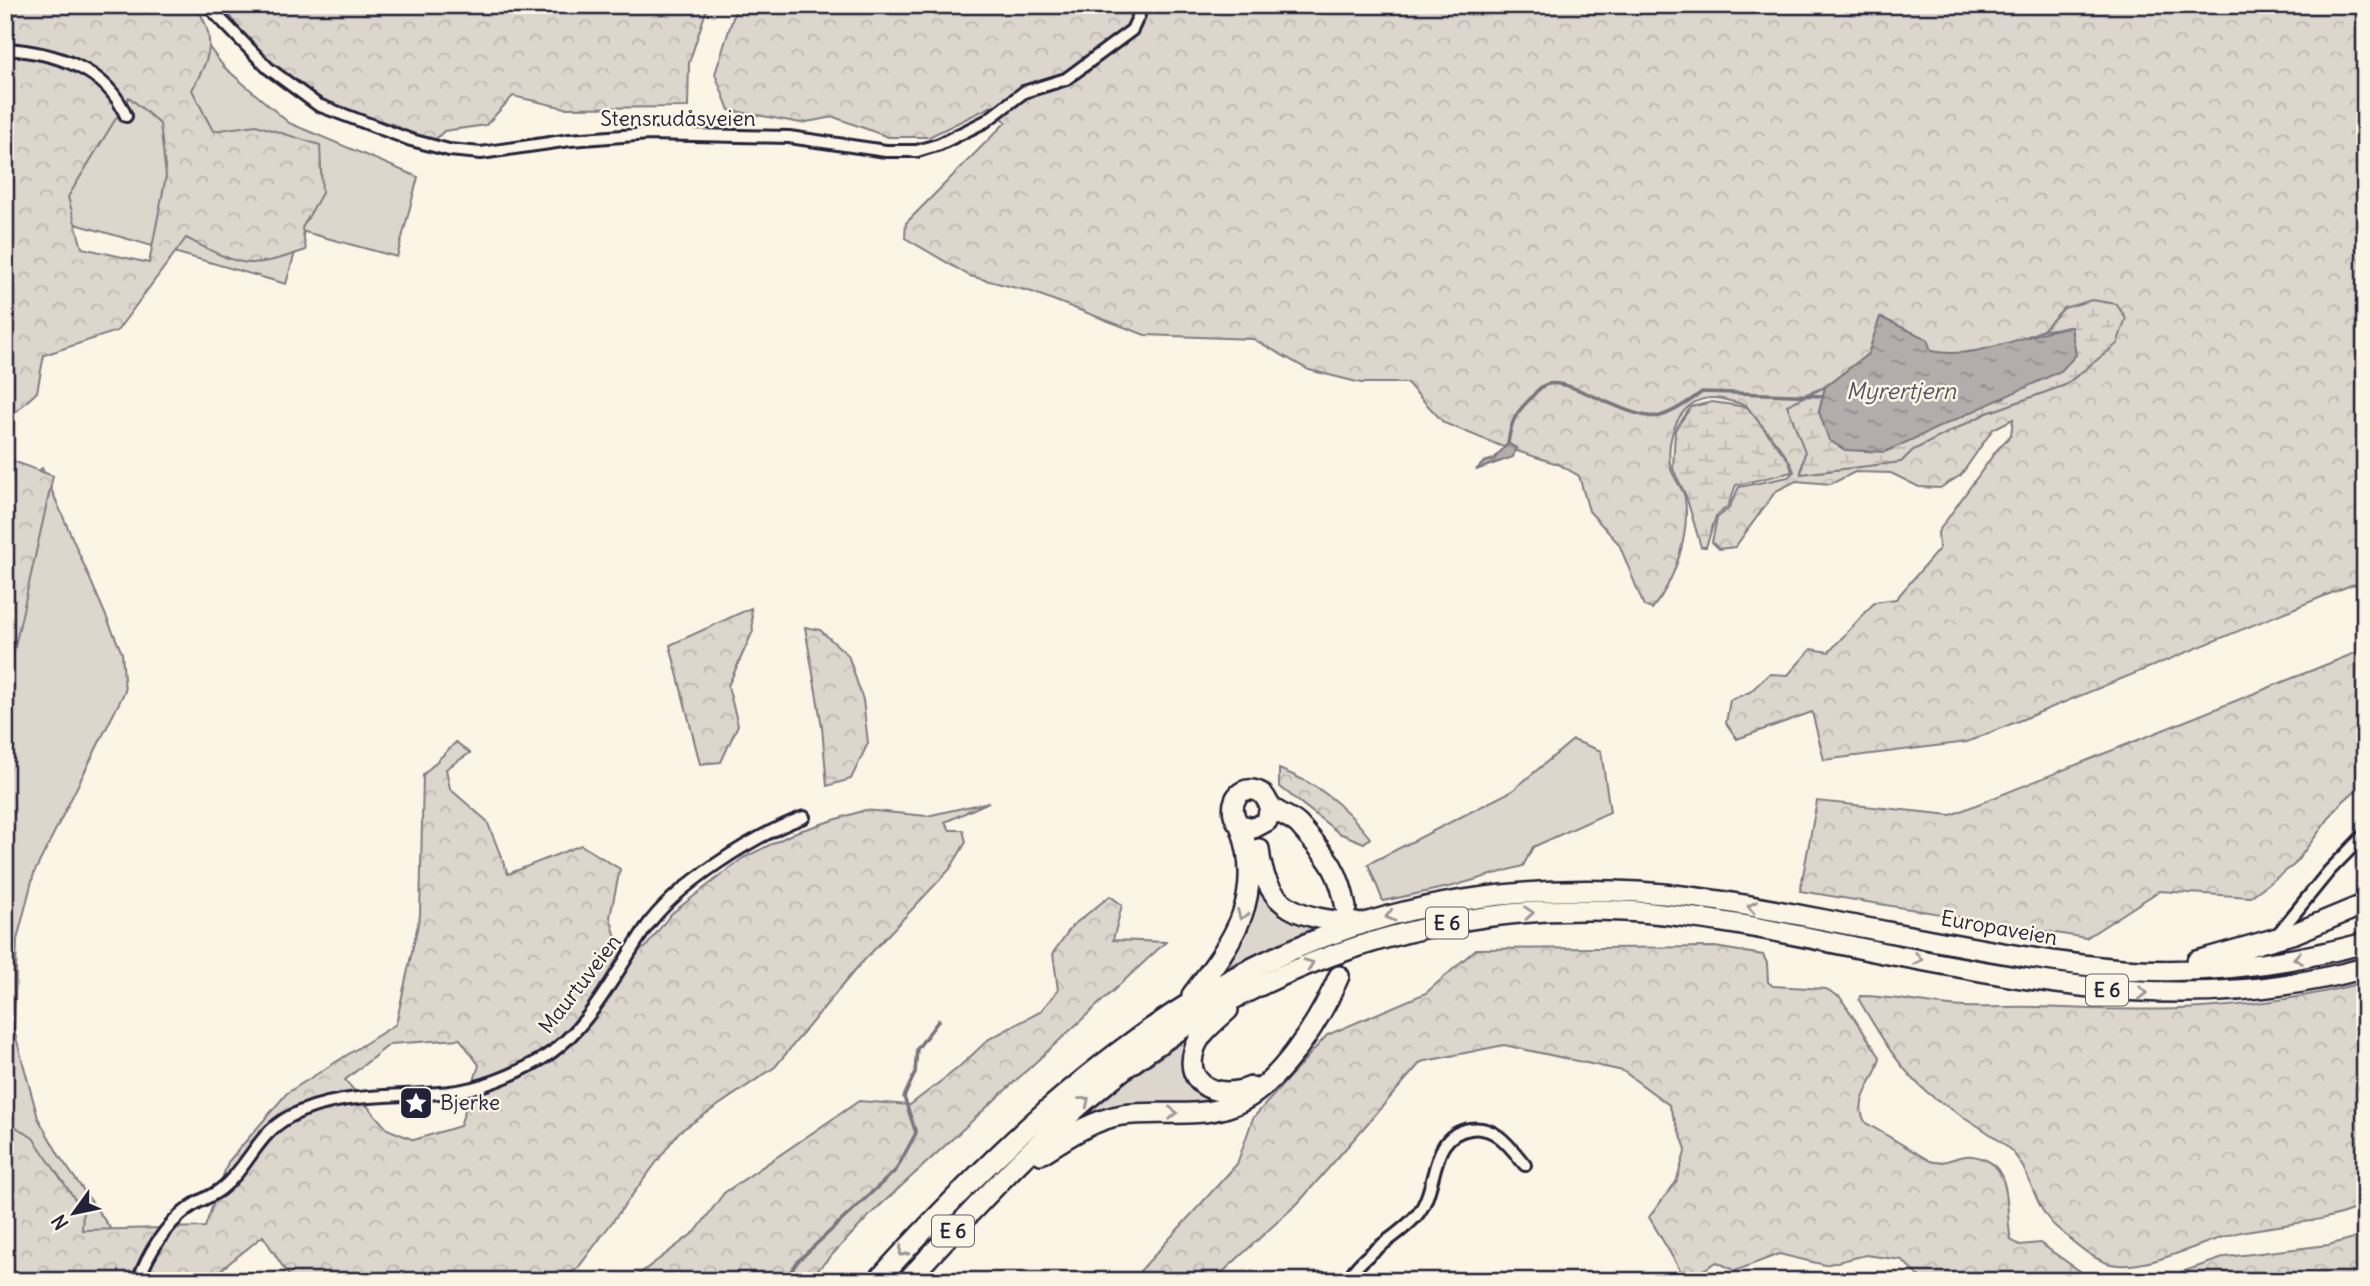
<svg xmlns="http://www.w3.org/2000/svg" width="2370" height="1286" viewBox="0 0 2370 1286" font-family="Delius,sans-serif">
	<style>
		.green { fill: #dcd6cc; stroke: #7f7c84; stroke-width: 2 }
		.forest { fill: url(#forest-crowns); stroke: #7f7c84; stroke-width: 2; fill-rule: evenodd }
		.wetland { fill: url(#wetland-marsh); stroke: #7f7c84; stroke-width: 2 }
		.water { fill: url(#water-ripples); stroke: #78757e; stroke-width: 2 }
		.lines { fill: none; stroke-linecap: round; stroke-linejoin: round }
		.stream { stroke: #78757e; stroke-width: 3.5 }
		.street-casing { stroke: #22223b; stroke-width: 16 }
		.highway-casing { stroke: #22223b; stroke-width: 24 }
		.street { stroke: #fcf5e5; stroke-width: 10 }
		.highway { stroke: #fcf5e5; stroke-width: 19 }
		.oneway { stroke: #9a9698 }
		.labels { text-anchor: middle; stroke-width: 5; stroke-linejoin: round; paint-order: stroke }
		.shield { fill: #fcf5e5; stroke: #63616e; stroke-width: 2 }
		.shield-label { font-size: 19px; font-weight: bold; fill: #22223b }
		.street-label { font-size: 21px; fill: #22223b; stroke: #fcf5e5 }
		.poi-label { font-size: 21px; fill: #22223b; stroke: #fcf5e5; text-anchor: start }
		.water-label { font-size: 23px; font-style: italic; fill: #545362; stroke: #fcf5e5 }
	</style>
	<defs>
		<pattern id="forest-crowns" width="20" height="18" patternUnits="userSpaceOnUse" patternTransform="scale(1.75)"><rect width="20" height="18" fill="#dcd6cc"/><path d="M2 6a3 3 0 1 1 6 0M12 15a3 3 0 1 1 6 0" fill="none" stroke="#bcb7b0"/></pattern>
		<pattern id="wetland-marsh" width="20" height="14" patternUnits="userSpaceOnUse" patternTransform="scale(1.75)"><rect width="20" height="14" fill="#dcd6cc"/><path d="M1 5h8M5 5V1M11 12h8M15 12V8" fill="none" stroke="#bcb7b0"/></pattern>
		<pattern id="water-ripples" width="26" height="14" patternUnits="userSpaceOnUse" patternTransform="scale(1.75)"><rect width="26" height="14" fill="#b2adab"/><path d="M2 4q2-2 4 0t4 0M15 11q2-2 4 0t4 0" fill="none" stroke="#908c8c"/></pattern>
	</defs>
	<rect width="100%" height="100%" fill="#fcf5e5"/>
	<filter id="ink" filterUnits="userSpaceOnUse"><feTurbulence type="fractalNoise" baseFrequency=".0143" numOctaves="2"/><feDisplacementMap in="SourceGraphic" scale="14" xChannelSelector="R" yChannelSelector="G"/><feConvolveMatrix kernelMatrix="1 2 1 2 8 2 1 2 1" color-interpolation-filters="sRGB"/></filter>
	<g filter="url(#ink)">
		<!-- green -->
		<path class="green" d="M 5,5 L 177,5 L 224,67 L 289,123 L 418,177 L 397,257 L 301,231 L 286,284 L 5,204 Z
			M 42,468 L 122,653 L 125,691 L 34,873 L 17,940 L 14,1030 L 38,1118 L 60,1157 L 110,1228 L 116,1272 L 5,1281 L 5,498 Z
			M 1573,740 L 1601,751 L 1610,812 L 1533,847 L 1523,866 L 1453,886 L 1383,901 L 1368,864 L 1512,791 Z
			M 1260,889 L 1324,923 L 1221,970 L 1259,890 Z
			M 1200,1030 L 1188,1062 L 1226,1099 L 1068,1130 L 1129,1079 Z"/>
		<!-- forest -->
		<path class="forest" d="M 5,5 L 195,5 C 219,39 209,58 192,90 L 213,131 L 256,125 L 320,145 L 322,193 L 302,228 L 306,250 C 245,271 242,266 186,238 L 117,331 L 44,355 L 37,392 L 5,422 L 5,62 L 14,58 ZM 129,97 L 160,124 L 166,176 L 149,263 L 82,248 L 68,197 Z
			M 223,5 L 708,5 L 689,63 L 688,107 L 565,108 L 513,96 L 486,125 L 444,131 L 430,145 L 395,125 L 324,104 L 283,80 L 239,30 Z
			M 737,5 L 2365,5 L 2365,583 L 2351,585 L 1967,742 L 1824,760 L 1812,712 L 1737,739 L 1726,723 L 1730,700 L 1750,692 L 1769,674 L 1788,675 L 1811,649 L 1829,652 L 1875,602 L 1896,599 L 1939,549 L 1938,532 L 1996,451 L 2011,435 L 2013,419 L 1993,429 L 1961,475 L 1940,488 L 1919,487 L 1891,473 L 1855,472 L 1831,484 L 1796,481 L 1776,491 L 1735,547 L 1719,549 L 1712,542 L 1717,518 L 1729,508 L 1739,487 L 1788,477 L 1794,472 C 1790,455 1758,423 1746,405 C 1736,403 1725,399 1715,398 C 1679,396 1664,440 1671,469 C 1674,479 1683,488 1685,498 C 1690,535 1675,581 1652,609 L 1644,606 L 1619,544 L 1589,511 L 1579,476 L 1558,464 L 1501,446 L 1444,423 L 1407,383 L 1361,383 L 1309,370 L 1253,339 L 1145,335 L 1032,292 L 970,276 L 905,238 L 906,223 L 1006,122 L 992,106 L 929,137 L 888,137 L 834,117 L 801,123 L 729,110 L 715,74 ZM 2064,308 L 2090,365 L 2065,385 L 1987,413 L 1913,450 L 1901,462 C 1867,464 1835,472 1801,473 L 1805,452 L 1801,396 L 1825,387 L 1868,354 L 1931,351 L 1954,356 L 2008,344 L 2043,330 Z
			M 5,458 L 53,476 L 5,691 Z
			M 751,608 L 753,631 L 728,686 L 738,725 L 721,762 L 700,764 L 670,645 Z
			M 805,627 L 820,630 L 848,655 L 863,700 L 868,743 L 851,779 L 827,786 L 822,727 Z
			M 2365,649 L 2365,782 L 2339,805 L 2294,865 L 2250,897 L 2159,891 L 2086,938 L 1800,891 L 1817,801 L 1951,815 Z
			M 456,742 L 470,753 L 446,769 L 450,789 L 487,821 L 508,874 L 581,845 L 620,869 L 610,917 L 620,951 L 645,948 L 671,914 L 743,858 L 796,832 L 865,810 L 927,816 L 989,802 L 945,822 L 950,830 L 963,830 L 966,842 L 950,869 L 855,970 L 775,1067 L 679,1132 L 578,1268 L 558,1281 L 292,1281 L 263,1236 L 207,1281 L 144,1281 L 137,1273 L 130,1281 L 5,1281 L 5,1120 L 33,1138 L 83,1211 L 82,1230 L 205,1227 L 228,1162 L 287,1093 L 396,1024 L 420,915 L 423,775 ZM 460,1039 L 479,1065 L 460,1126 L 414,1140 L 387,1129 L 345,1080 L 390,1044 Z
			M 1279,769 C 1320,785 1343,804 1370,838 L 1364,843 L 1339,833 L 1279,786 Z
			M 1110,896 L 1122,905 L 1113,940 L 1166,942 L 872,1213 L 807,1281 L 630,1281 L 696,1231 L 724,1193 L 859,1101 L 910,1105 L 958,1068 L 989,1039 L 1040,1012 L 1058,990 L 1053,953 L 1072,926 Z
			M 1715,947 L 1763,955 L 1767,963 L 1768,982 L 1773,986 L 1826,989 L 1840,997 L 1880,1057 C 1877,1080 1851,1101 1866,1123 L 1930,1161 C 1946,1166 1957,1154 1972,1156 C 2016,1161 2004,1210 2011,1240 L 2020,1245 L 2040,1243 L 2094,1281 L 1924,1281 L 1902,1260 L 1866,1255 L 1825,1265 L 1779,1254 L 1735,1271 L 1717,1262 L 1686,1280 L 1649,1217 L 1676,1182 L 1686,1149 L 1669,1105 L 1623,1071 L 1504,1045 L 1421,1062 L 1299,1202 L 1213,1281 L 1131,1281 L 1237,1164 L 1253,1118 L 1327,1035 L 1426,993 L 1476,949 Z
			M 2365,982 L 2365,1205 C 2322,1224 2285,1223 2241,1232 C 2204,1240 2155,1268 2118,1265 C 2096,1264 2072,1241 2056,1227 C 2031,1205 2033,1169 2007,1147 C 1983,1126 1953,1113 1928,1093 C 1898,1068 1879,1033 1859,1000 L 1860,996 C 1891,996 1919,1003 1950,1006 C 1978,1009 2007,1006 2036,1007 C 2153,1012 2250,1013 2365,982 Z
			M 2365,1235 L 2365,1281 L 2155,1281 L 2226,1257 L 2328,1245 Z"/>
		<!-- wetland -->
		<path class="wetland" d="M 2092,300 L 2116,304 L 2126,318 L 2117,344 L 2065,385 L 1987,413 L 1913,450 L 1901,462 L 1801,474 L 1805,452 L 1787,405 L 1825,387 L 1819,412 L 2071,327 L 2043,330 L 2064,308 Z
			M 1712,402 L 1747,407 L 1789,461 L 1792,472 L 1736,485 L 1728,506 L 1716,516 L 1706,547 L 1701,547 L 1686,496 L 1673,469 L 1675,430 L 1691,407 Z"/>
		<!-- water -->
		<path class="water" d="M 1880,317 L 1927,339 L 1931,351 C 1980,361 2023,332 2071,327 L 2076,355 L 2061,371 L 1885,452 L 1845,450 L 1829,440 L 1819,412 L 1825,387 L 1868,354 Z
			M 1508,443 L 1516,448 L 1513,457 L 1476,470 L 1484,462 L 1494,459 Z"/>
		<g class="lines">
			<!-- stream -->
			<path class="stream" d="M 1508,443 C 1511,423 1514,415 1528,401 C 1534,395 1539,386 1548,384 C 1573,378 1631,422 1660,416 C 1675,412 1690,401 1702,392 L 1823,396
				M 784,1281 L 798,1261 L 896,1170 L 916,1133 L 904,1097 L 915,1073 L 917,1049 L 939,1020"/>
			<!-- street casing -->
			<g class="street-casing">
				<path id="street" d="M 207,5 L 268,68 L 318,105 L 411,140 L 449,150 L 481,153 L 570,140 L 649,134 L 789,137 L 886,151 L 917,151 L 940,144 L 986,121 L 1024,92 L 1066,79 L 1132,30 L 1139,15 L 1135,5
					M 5,49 C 53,52 107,68 126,116
					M 2277,935 L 2329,871 L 2365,834
					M 138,1281 C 148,1254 165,1225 189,1208 C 199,1200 211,1197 221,1189 C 248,1168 257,1134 289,1117 C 338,1091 397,1098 450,1092 C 480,1089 514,1075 540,1060 C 588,1032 615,973 645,929 C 675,885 755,835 804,817
					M 1347,1281 C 1363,1251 1396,1240 1417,1215 C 1440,1188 1427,1136 1470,1129 C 1496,1125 1510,1147 1525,1165"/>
			</g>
			<!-- highway casing -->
			<g class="highway-casing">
				<path id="highway" d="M 1270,806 L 1267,821 L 1254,828 L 1240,825 C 1226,811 1235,784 1257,791 C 1266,794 1266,801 1271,807 C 1279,814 1291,817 1299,825 C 1325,855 1339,867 1346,908
					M 1259,849 C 1265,912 1303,918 1356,923
					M 2197,961 L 2295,933 L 2365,904
					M 1192,995 C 1234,940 1266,897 1240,825
					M 1228,1010 C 1216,1021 1200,1033 1195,1048 C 1181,1087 1222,1100 1251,1087
					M 1041,1154 C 1066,1138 1092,1120 1122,1115 C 1157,1110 1194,1118 1228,1107 C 1276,1093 1320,1020 1339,976
					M 877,1281 C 1084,1052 1288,881 1614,891 C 1706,893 1798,916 1888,932 C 1966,946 2044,963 2122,969 C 2204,975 2286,964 2365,943
					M 907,1281 C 976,1206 1044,1131 1124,1069 C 1265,961 1446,901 1624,911 C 1716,916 1808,938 1899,956 C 2062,987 2201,1013 2365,968"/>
			</g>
			<!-- street -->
			<use href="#street" class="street"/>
			<!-- highway -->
			<use href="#highway" class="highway"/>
		</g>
		<!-- one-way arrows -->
		<defs><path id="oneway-chevron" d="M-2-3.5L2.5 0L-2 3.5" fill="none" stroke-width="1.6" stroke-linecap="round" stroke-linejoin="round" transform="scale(1.75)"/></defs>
		<g class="oneway">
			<use href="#oneway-chevron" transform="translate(1752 907) rotate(-169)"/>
			<use href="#oneway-chevron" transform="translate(1529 913) rotate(-4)"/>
			<use href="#oneway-chevron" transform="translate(1242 915) rotate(112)"/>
			<use href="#oneway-chevron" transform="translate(1390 916) rotate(165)"/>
			<use href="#oneway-chevron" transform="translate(2298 958) rotate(170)"/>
			<use href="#oneway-chevron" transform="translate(1918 959) rotate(11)"/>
			<use href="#oneway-chevron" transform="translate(1309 964) rotate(-21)"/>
			<use href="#oneway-chevron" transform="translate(2143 993) rotate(2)"/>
			<use href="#oneway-chevron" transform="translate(1085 1101) rotate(-40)"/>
			<use href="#oneway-chevron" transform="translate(1173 1113) rotate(-1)"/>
			<use href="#oneway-chevron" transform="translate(903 1252) rotate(132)"/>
		</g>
	</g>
	<!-- icons -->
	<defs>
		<g id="sight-square" transform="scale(1.75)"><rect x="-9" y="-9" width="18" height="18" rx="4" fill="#22223b" stroke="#fcf5e5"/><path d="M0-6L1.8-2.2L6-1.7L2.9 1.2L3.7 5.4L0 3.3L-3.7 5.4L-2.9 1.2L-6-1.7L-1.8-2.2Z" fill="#fff"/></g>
	</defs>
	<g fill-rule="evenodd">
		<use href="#sight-square" x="416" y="1103"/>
	</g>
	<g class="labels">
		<!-- shield labels -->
		<g class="shield">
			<rect x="1426" y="907.5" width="42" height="31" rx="5"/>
			<rect x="2086" y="974.5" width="42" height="31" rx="5"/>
			<rect x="932" y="1215.5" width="42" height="31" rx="5"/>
		</g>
		<g class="shield-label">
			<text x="1447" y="930">E 6</text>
			<text x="2107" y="997">E 6</text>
			<text x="953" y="1238">E 6</text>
		</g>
		<!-- street labels -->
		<g class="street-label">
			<text x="678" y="126">Stensrudåsveien</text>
			<text transform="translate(1999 928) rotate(10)" y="7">Europaveien</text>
			<text transform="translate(580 984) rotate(-52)" y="7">Maurtuveien</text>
		</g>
		<!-- poi labels -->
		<g class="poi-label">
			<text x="440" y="1110">Bjerke</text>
		</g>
		<!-- water labels -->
		<g class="water-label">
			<text x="1901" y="399">Myrertjern</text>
		</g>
	</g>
	<!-- margin -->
	<rect width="2370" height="1286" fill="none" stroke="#fcf5e5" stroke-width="28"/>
	<rect x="14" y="14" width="2342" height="1258" fill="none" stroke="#22223b" stroke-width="2.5" filter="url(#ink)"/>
	<!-- north arrow -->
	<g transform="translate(74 1213) rotate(237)" stroke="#fcf5e5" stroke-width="5" paint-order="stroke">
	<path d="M0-5L12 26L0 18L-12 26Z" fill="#22223b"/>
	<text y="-10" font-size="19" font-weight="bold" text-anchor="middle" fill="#22223b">N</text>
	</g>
</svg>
